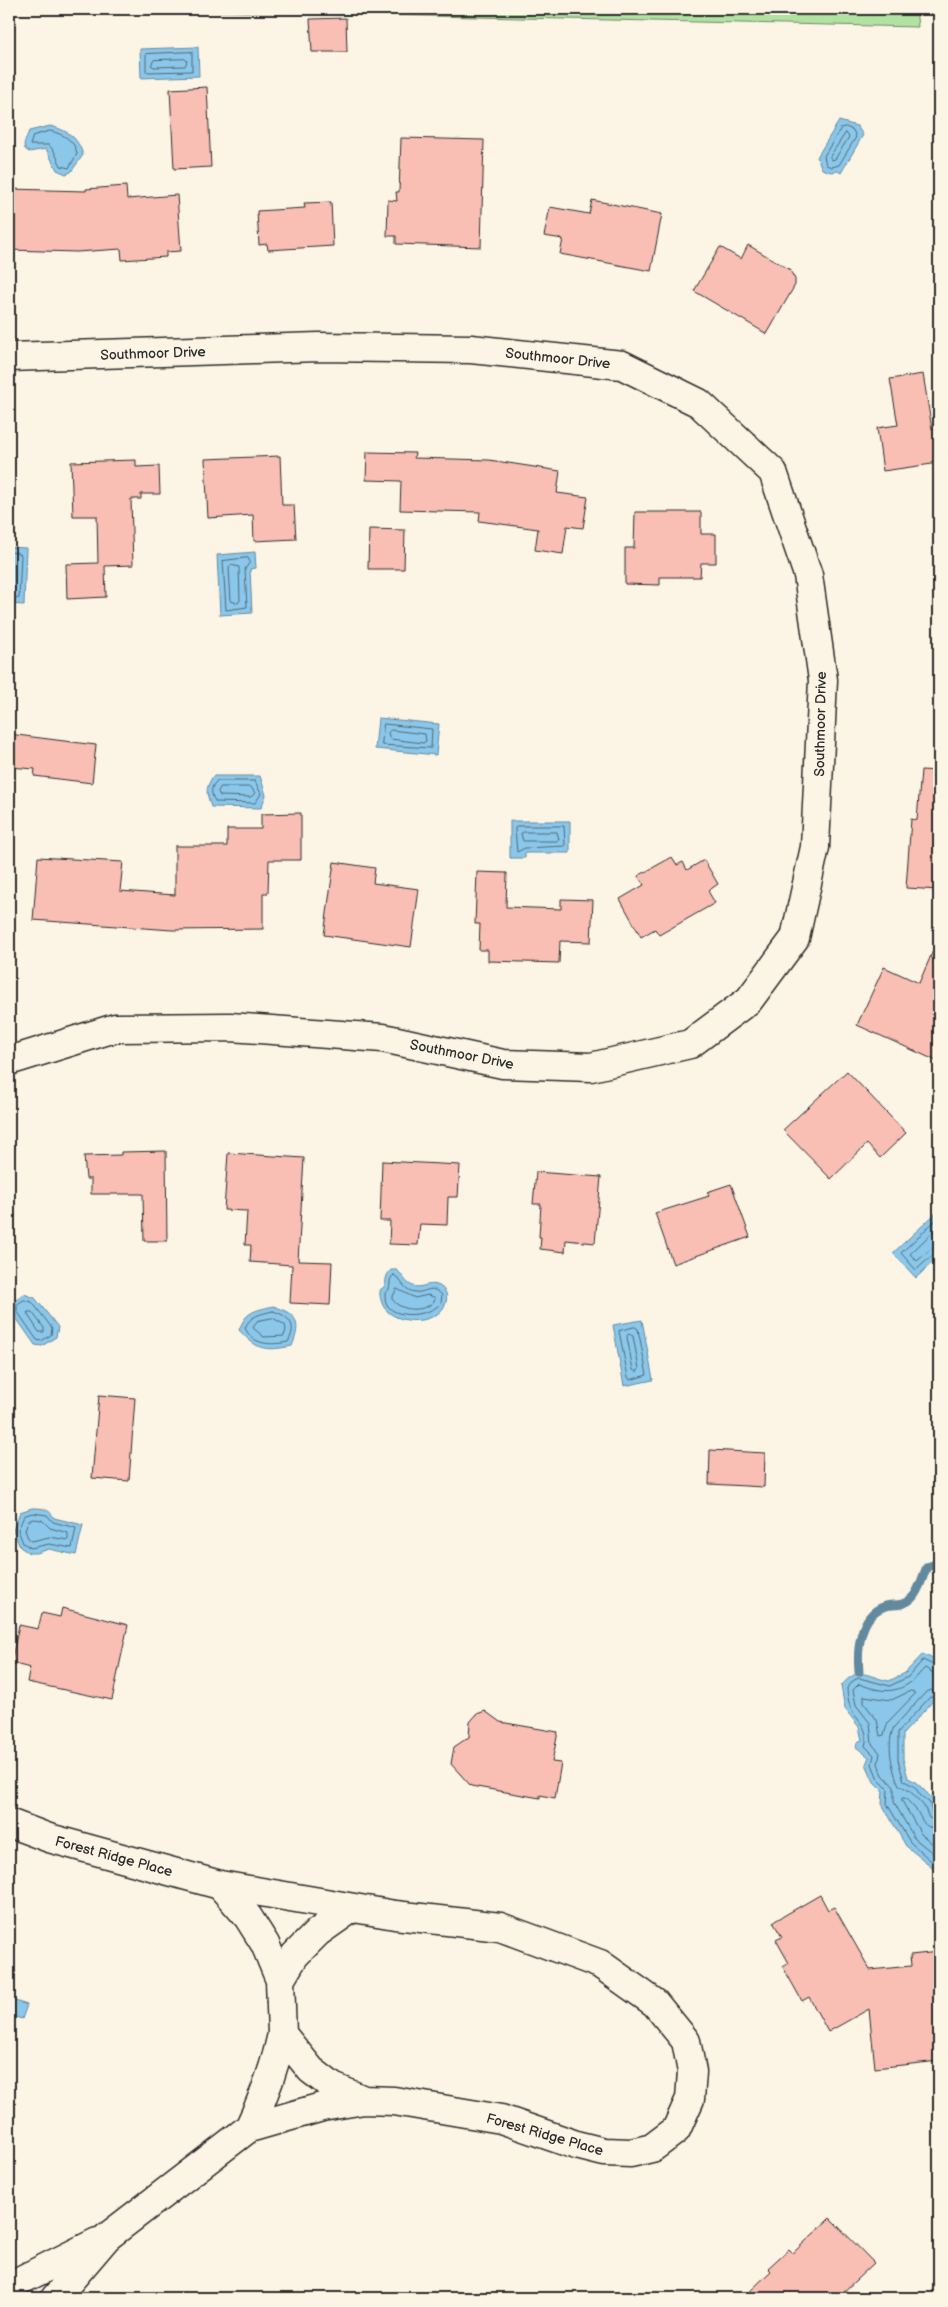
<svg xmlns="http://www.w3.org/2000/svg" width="948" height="2307" viewBox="0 0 948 2307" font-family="'Balsamiq Sans',sans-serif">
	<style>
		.green { fill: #b2e2a1; stroke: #6e8666 }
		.water { fill: #8ac7ea; stroke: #64899e }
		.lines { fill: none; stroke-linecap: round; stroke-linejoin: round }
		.shore { stroke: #516977; stroke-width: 1 }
		.stream { stroke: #64899e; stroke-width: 9 }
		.building { fill: #f9beb4; stroke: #2b2b2b }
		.street-casing { stroke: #2b2b2b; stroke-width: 31 }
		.street { stroke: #fcf5e5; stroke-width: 28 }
		.labels { text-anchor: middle; stroke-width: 5; stroke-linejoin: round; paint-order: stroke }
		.street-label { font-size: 14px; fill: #2b2b2b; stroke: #fcf5e5 }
	</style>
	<rect width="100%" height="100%" fill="#fcf5e5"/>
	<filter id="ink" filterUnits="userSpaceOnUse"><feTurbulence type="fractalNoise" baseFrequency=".02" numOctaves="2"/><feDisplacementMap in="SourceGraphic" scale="10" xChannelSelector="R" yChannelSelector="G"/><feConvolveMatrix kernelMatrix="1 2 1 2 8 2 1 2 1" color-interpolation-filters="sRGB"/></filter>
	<g filter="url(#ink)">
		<!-- green -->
		<path class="green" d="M 121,9 L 916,9 L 918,27 Z"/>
		<!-- water -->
		<path class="water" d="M 198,47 L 199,76 L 141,78 L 140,49 Z
			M 839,121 L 857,126 L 863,135 L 841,173 L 838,171 L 831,172 L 822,169 L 817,157 Z
			M 50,126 C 67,130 78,137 83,155 L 71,172 L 66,174 L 57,170 L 46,149 L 29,152 L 25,149 L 24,144 L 29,131 Z
			M 9,547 L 26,548 L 24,605 L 9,604 Z
			M 255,552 L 256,568 L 250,569 L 252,613 L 220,615 L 217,555 Z
			M 378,718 L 439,724 L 436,755 L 375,749 Z
			M 213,776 L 260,776 L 266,795 L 261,808 L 211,807 C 207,793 204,791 213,776 Z
			M 510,821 L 570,821 L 570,853 L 525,853 L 525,858 L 510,858 Z
			M 938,1211 L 939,1256 L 916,1278 L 893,1253 Z
			M 391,1270 L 397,1270 C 403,1275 405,1283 413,1286 C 422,1290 434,1277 445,1291 C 447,1294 447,1298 446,1302 C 439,1328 386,1326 381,1300 C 380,1297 379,1291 381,1289 C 382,1288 383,1288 384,1287 C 387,1281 384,1277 391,1270 Z
			M 24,1294 L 35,1298 L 58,1327 L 56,1337 L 42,1346 L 35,1345 L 12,1312 L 12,1303 Z
			M 273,1306 C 297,1314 302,1322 292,1346 C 266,1351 258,1351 239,1330 C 246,1311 254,1311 273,1306 Z
			M 642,1320 L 653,1380 L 624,1386 L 613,1325 Z
			M 32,1508 C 42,1508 49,1508 54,1518 L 83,1525 L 76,1555 L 49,1549 L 37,1553 L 29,1553 L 20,1547 L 13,1530 L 20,1512 Z
			M 923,1654 L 933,1659 L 939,1665 L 939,1699 L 937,1702 L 933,1701 L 903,1734 L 903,1759 L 908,1778 C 920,1783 925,1793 936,1801 L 936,1809 L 939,1811 L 939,1876 L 931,1866 L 906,1846 L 882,1804 L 883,1791 L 874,1782 L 866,1764 L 869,1757 L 856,1747 L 857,1742 L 862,1740 L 859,1727 L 845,1709 L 841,1686 C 859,1665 865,1676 889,1681 L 905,1673 Z
			M 9,1999 L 27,2005 L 22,2019 L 9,2015 Z"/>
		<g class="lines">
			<!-- shore -->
			<path class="shore" d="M 192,52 L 192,71 L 146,72 L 146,54 Z
				M 185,59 L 187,61 L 185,66 L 154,67 L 151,65 L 154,60 Z
				M 846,127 L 853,130 L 856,137 L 839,165 L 832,167 L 826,165 L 824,156 L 841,128 Z
				M 50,131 C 63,134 75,140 77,154 L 69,168 L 61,166 L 54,151 L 49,145 L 30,145 L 33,136 Z
				M 846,133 L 849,137 L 835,159 L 832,160 L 830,157 Z
				M 9,552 L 19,553 L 21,555 L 19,598 L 9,600
				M 248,558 L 250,562 L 245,569 L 247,607 L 226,610 L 223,561 Z
				M 231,565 L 239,567 L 240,600 L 238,603 L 231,601 L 229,568 Z
				M 384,724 L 432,729 L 431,748 L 382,745 Z
				M 391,730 L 425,734 L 426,741 L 423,743 L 390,739 L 388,733 Z
				M 217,781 L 255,781 L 261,794 L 255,803 L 216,802 C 211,796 209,787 217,781 Z
				M 221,787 L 251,787 L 255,793 L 251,797 L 220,796 L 218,792 Z
				M 517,826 L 564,826 L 565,846 L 525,848 L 517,852 L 515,828 Z
				M 524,832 L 557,832 L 559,840 L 557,841 L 523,841 L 521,834 Z
				M 939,1217 L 901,1253 L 916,1270 L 934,1254 L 939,1253
				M 939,1226 L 910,1254 L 917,1261 L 931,1249 L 939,1247
				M 394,1275 C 402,1280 404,1291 415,1292 C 426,1294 430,1283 442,1295 L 441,1303 C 429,1318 384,1321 385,1296 C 385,1289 386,1295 389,1289 C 391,1283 388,1279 394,1275 Z
				M 397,1289 L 415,1298 L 428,1295 L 434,1297 L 435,1300 C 426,1313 400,1312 392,1299 Z
				M 24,1300 L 32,1302 L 52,1328 L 51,1335 L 41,1341 L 37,1340 L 17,1311 L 17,1305 Z
				M 273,1311 C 289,1316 298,1325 288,1342 C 272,1345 253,1346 245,1328 C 250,1315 261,1314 273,1311 Z
				M 28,1312 L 32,1312 L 44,1328 L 44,1332 L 39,1332 L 28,1315 Z
				M 273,1318 L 285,1325 L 286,1330 L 284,1336 L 264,1337 L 253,1328 L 257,1321 Z
				M 635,1327 L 638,1329 L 647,1375 L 630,1380 L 628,1377 L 619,1331 Z
				M 629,1334 L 633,1336 L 639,1369 L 637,1372 L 633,1370 L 627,1337 Z
				M 33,1513 L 47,1515 L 53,1522 L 76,1528 L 72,1548 L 49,1544 L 31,1548 L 23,1543 L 18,1530 L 24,1516 Z
				M 34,1519 L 42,1520 L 50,1528 L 68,1533 L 68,1540 L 49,1537 L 32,1541 L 28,1538 L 25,1530 L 28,1521 Z
				M 939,1668 L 923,1660 L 908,1677 L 890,1686 L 859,1678 L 854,1680 L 847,1688 C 847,1694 849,1704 851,1709 C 858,1722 870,1728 865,1746 L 874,1755 L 872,1764 L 878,1779 L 888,1789 L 887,1804 L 910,1842 L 939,1868
				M 939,1674 L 933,1673 L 925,1668 C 920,1672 917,1678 911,1682 C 894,1695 878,1691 859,1684 L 853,1690 L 856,1705 L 870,1723 L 872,1744 L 880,1753 L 878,1764 L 883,1775 L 894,1787 L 894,1802 L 914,1838 L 939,1858
				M 911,1691 L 914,1692 L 914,1695 L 888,1722 L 884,1735 L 880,1736 L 877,1720 L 864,1703 L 864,1696 L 891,1700 Z
				M 939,1691 L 932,1690 L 926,1692 L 894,1727 C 886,1743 892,1770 899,1785 L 910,1791 L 924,1806 L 929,1818 L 939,1821
				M 939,1697 L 930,1697 L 898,1732 L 898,1760 L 904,1781 L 914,1786 L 921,1796 L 930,1803 L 932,1813 L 939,1815
				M 939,1829 C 922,1828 924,1821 916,1810 C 913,1806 909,1802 905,1798 L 902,1798 L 902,1801 L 921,1834 L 939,1849"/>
			<!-- stream -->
			<path class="stream" d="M 859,1672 C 857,1651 859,1616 883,1607 C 892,1603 902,1608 912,1598 C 920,1590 922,1577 927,1567 L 939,1563"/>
		</g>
		<!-- building -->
		<path class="building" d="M 346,18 L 347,52 L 312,52 L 310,19 Z
			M 207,87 L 211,167 L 174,169 L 170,89 Z
			M 401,138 L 484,140 L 481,247 L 396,244 L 396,236 L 387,236 L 388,200 L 397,201 L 396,192 L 399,192 Z
			M 126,186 L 127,199 L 177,195 L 181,251 L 166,252 L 166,257 L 122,260 L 121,249 L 77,252 L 9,250 L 9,189 L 86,191 L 86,189 Z
			M 592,200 L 662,214 L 651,271 L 560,254 L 563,239 L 544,236 L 550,207 L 589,214 Z
			M 331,202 L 333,246 L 268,250 L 267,244 L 259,245 L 257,211 L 305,208 L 304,203 Z
			M 748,245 L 789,269 L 795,279 L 795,285 L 767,334 L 694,291 L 720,247 L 741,259 Z
			M 923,374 L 932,429 L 939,428 L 939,463 L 883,471 L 877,428 L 898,425 L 890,379 Z
			M 367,452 L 415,453 L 414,458 L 489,460 L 560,471 L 557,493 L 588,497 L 583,528 L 567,526 L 563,554 L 535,550 L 538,529 L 479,521 L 480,512 L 400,510 L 401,481 L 366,480 Z
			M 280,456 L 282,505 L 294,505 L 296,539 L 254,541 L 253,515 L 208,518 L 205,459 Z
			M 136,460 L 136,467 L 159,466 L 160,494 L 141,494 L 141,499 L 131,499 L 133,565 L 105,566 L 106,597 L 67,599 L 66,564 L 98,563 L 97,516 L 73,516 L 71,462 Z
			M 635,512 L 701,512 L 701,534 L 716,534 L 716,563 L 701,563 L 700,577 L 660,577 L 660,585 L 625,584 L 625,548 L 634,548 Z
			M 369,529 L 405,530 L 404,569 L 368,569 Z
			M 9,734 L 96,745 L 92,783 L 34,776 L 35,769 L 9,767 Z
			M 921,770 L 939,771 L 939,890 L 906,888 L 911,819 L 917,820 Z
			M 301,813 L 301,860 L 269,860 L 268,893 L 263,893 L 263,929 L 172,930 L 33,920 L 38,857 L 123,862 L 120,891 L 175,895 L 175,846 L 227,846 L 227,829 L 261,829 L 261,814 Z
			M 672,857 L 677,865 L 683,862 L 687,870 L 704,860 L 718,884 L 708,891 L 715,903 L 659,935 L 655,929 L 641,937 L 620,899 L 644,885 L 638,876 Z
			M 334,862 L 375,868 L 373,883 L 419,889 L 411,947 L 324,935 Z
			M 477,872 L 507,873 L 506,907 L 561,909 L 561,899 L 593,900 L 591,942 L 560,941 L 559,963 L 488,961 L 488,950 L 479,950 L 480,924 L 475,924 Z
			M 939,937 L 939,1062 L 857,1025 L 884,967 L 919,983 Z
			M 847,1071 L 906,1133 L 880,1158 L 867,1144 L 831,1179 L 783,1130 Z
			M 166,1151 L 167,1241 L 144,1241 L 143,1194 L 91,1194 L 91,1179 L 86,1179 L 84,1156 L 121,1155 L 121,1152 Z
			M 228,1153 L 304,1158 L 298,1261 L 332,1262 L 330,1305 L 290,1303 L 292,1265 L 250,1262 L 251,1245 L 245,1245 L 247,1211 L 224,1210 Z
			M 382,1161 L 460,1165 L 458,1197 L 448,1197 L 447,1225 L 420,1224 L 418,1245 L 389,1244 L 390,1221 L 380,1221 Z
			M 536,1172 L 601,1177 L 595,1243 L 566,1240 L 565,1252 L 540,1249 L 541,1237 L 539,1237 L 541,1204 L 533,1204 Z
			M 731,1184 L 750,1237 L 673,1264 L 655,1213 L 709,1196 L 707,1192 Z
			M 99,1395 L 135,1398 L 129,1481 L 92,1478 Z
			M 710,1450 L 765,1453 L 764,1487 L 709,1484 Z
			M 62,1608 L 128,1625 L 112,1700 L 27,1682 L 30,1668 L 11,1663 L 19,1625 L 38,1629 L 42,1613 L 60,1617 Z
			M 485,1711 L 500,1722 L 558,1732 L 552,1762 L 561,1763 L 555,1798 L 540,1795 L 540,1798 L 471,1786 L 451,1764 L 454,1747 L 469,1737 L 470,1722 L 477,1714 Z
			M 820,1895 L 828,1910 L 834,1907 L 870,1970 L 911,1966 L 910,1955 L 939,1952 L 939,2014 L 935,2015 L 939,2061 L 875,2068 L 869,2009 L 828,2032 L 809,1997 L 802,2001 L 783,1967 L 789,1963 L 776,1940 L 782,1937 L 773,1922 Z
			M 830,2218 L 874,2263 L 837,2298 L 743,2298 L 771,2271 L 768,2268 L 789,2249 L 793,2253 Z"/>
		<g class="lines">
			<!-- street casing -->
			<g class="street-casing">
				<path id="street" d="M 9,357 L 319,347 L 471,349 L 622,365 L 699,403 L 773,472 L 808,575 L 823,680 L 815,847 L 795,938 L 749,1000 L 690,1044 L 591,1067 L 503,1064 L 383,1038 L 230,1027 L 115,1028 L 9,1061
					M 9,1823 L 49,1838 L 220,1885 L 395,1915 L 500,1927 L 600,1964 L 655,2003 L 686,2041 L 692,2072 L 690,2099 L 676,2130 L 652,2148 L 631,2153 L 604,2152 L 576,2145 L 501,2119 L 394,2101 L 364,2100 L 322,2107 L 249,2128 L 107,2237 L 55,2298
					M 220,1885 L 248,1917 L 265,1944 L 280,1980
					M 352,1908 L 318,1932 L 295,1955 L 280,1980 L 282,2034 L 311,2070 L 333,2087 L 364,2100
					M 249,2128 C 264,2097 275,2067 282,2034
					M 9,2286 L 97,2242"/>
			</g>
			<!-- street -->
			<use href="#street" class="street"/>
		</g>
	</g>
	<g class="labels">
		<!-- street labels -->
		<g class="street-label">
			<text transform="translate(153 353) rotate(-2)" y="5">Southmoor Drive</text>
			<text transform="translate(558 358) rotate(6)" y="5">Southmoor Drive</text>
			<text transform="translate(820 724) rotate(-89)" y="5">Southmoor Drive</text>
			<text transform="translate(462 1054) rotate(11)" y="5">Southmoor Drive</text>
			<text transform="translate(114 1856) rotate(15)" y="5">Forest Ridge Place</text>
			<text transform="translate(545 2134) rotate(16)" y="5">Forest Ridge Place</text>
		</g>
	</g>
	<!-- margin -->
	<rect width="948" height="2307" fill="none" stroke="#fcf5e5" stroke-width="30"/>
	<rect x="15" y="15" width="918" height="2277" fill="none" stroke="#2b2b2b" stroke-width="2" filter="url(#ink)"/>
</svg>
